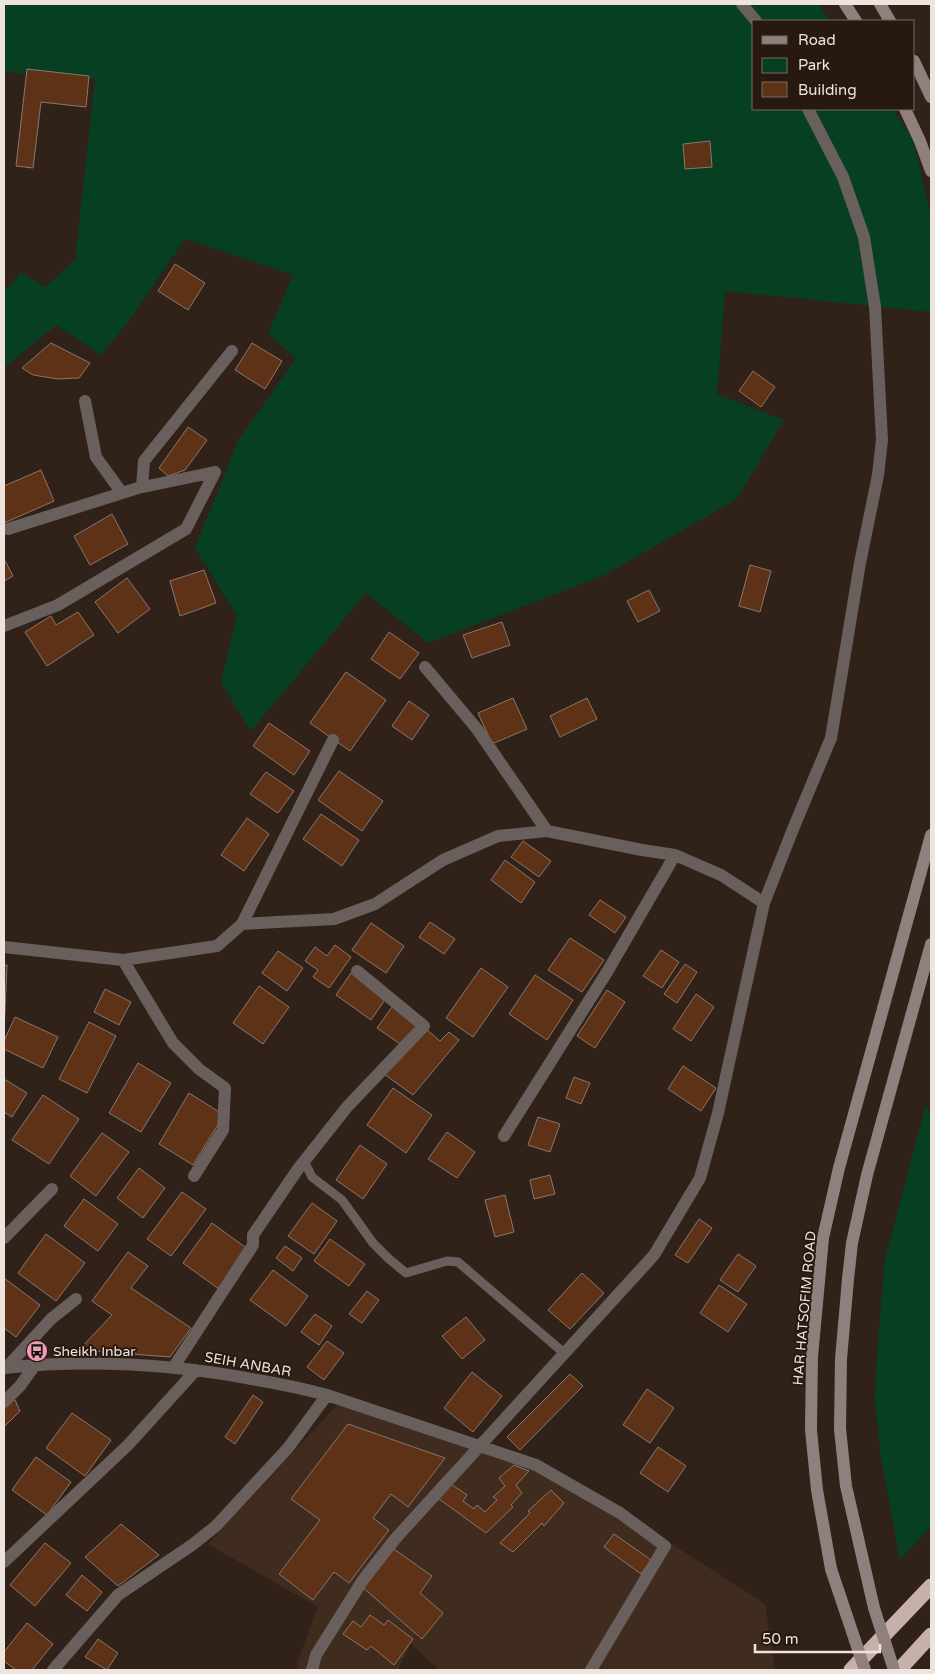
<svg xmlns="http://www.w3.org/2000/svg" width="935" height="1674" viewBox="0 0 935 1674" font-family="'Varela Round',sans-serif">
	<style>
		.built { fill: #402b1f }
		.green { fill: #073f22 }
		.building { fill: #5d3216; stroke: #8a776c }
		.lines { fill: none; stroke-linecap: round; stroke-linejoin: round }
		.lane { stroke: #69605e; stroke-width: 9 }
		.street { stroke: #69605e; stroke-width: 12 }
		.secondary { stroke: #8f807d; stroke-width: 12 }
		.highway { stroke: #c7b0ab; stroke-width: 15 }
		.secondary-bridge { stroke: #8f807d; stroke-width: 12 }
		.labels { text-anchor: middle; stroke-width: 4; stroke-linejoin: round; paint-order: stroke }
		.street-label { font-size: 14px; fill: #eee3dd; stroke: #271910 }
		.poi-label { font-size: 14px; fill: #eee3dd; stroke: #271910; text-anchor: start }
	</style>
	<rect width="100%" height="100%" fill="#312219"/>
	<!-- built -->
	<path class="built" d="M 337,1405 L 527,1458 L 597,1496 L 765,1604 L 775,1670 L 439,1670 L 411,1644 L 398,1670 L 296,1670 L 298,1660 L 318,1607 L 208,1544 Z"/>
	<!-- green -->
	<path class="green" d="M 4,4 L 818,4 L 830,21 L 754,21 L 754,109 L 892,109 L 913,138 L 931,218 L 931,312 L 725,291 L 717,394 L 784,420 L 737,499 L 605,575 L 428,643 L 366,593 L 251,731 L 221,683 L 237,616 L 195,548 L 238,441 L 296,358 L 268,334 L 293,275 L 185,239 L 129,321 L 101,355 L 56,325 L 4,368 L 4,285 L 9,288 L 20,272 L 45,287 L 75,260 L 95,79 L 4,72 Z
		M 926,1104 L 931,1118 L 931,1526 L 900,1560 L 881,1458 L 875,1399 L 878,1338 L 885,1259 Z"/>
	<!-- building -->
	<path class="building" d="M 27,69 L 89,76 L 86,107 L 41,102 L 33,168 L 16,166 Z
		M 710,141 L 712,167 L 685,169 L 683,144 Z
		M 175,264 L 205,283 L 188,310 L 158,291 Z
		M 51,343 L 90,363 L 79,378 L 58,379 L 33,375 L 22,368 Z
		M 252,343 L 282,361 L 265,389 L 235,370 Z
		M 753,371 L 775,387 L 761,407 L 739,391 Z
		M 188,427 L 207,440 L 185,470 L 168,476 L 159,468 Z
		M 41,470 L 54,501 L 4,523 L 4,486 Z
		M 112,514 L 128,544 L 90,565 L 74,536 Z
		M 4,559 L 13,576 L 4,581 Z
		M 750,565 L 771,571 L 760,612 L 739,606 Z
		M 204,570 L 216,603 L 180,616 L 170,581 Z
		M 127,578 L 150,609 L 118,633 L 95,602 Z
		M 649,590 L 660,611 L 638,622 L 627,601 Z
		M 78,612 L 94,635 L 47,666 L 25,632 L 51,616 L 56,625 Z
		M 502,622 L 510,645 L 472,658 L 463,635 Z
		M 389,632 L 419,653 L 400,679 L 371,659 Z
		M 346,672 L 386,700 L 350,751 L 310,723 Z
		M 513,698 L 527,729 L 492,744 L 478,713 Z
		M 587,698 L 597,719 L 560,737 L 550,716 Z
		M 409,701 L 429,715 L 412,740 L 392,726 Z
		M 269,723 L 310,751 L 294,775 L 253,746 Z
		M 339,771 L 383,801 L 362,831 L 318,800 Z
		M 266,772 L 294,791 L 278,813 L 250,794 Z
		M 321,814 L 359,840 L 342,866 L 303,839 Z
		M 247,818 L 269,834 L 244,871 L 221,855 Z
		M 523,841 L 551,861 L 539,877 L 511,857 Z
		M 505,860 L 535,882 L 521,903 L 491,880 Z
		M 600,900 L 626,917 L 615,933 L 589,915 Z
		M 430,922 L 455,939 L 444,954 L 419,937 Z
		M 371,923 L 404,946 L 386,973 L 352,950 Z
		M 570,938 L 604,960 L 582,992 L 548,970 Z
		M 335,945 L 351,957 L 329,988 L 313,977 L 318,970 L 305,961 L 315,947 L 327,956 Z
		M 661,950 L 679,962 L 662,988 L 643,976 Z
		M 278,951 L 303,968 L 287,991 L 262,973 Z
		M 685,964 L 697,972 L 677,1003 L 664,994 Z
		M 4,965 L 7,965 L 4,1033 Z
		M 481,968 L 508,987 L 473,1037 L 446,1018 Z
		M 351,973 L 386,998 L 371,1020 L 336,995 Z
		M 535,975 L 573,1000 L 547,1040 L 509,1014 Z
		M 259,986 L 289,1007 L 263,1044 L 233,1023 Z
		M 105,989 L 131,1002 L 119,1025 L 94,1012 Z
		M 607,990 L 625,1002 L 595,1048 L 577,1036 Z
		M 696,994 L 714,1007 L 691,1041 L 673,1029 Z
		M 392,1007 L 421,1027 L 406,1048 L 377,1028 Z
		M 15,1017 L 58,1037 L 43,1068 L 4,1049 L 4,1041 Z
		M 89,1022 L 116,1036 L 87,1093 L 59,1079 Z
		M 426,1029 L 440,1041 L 449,1032 L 459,1040 L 413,1095 L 384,1074 Z
		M 138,1063 L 171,1083 L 141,1132 L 109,1113 Z
		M 683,1066 L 716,1088 L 701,1111 L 668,1089 Z
		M 574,1077 L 590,1083 L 581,1104 L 566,1098 Z
		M 4,1079 L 27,1093 L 12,1117 L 4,1112 Z
		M 393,1088 L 432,1115 L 406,1153 L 367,1125 Z
		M 189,1093 L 224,1115 L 193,1165 L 159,1144 Z
		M 43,1095 L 79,1119 L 49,1164 L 12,1140 Z
		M 538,1117 L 560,1124 L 550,1152 L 528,1145 Z
		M 447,1132 L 475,1152 L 457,1178 L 428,1159 Z
		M 102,1133 L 129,1152 L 96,1196 L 70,1176 Z
		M 360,1145 L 387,1164 L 363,1199 L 336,1180 Z
		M 139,1168 L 165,1188 L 143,1218 L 117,1198 Z
		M 550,1175 L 555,1194 L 534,1199 L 530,1180 Z
		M 182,1192 L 206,1209 L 171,1256 L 147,1239 Z
		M 505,1195 L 514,1232 L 495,1237 L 485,1200 Z
		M 84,1199 L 118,1224 L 98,1251 L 64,1226 Z
		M 312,1203 L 337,1221 L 314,1254 L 288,1236 Z
		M 699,1219 L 712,1228 L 688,1263 L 675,1255 Z
		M 212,1223 L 249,1250 L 219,1289 L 183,1263 Z
		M 46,1234 L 85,1263 L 56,1301 L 18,1273 Z
		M 330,1239 L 365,1264 L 349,1286 L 314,1261 Z
		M 285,1246 L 302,1258 L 293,1271 L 276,1258 Z
		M 128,1252 L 148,1266 L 131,1288 L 191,1328 L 170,1357 L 79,1350 L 112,1315 L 92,1301 Z
		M 738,1254 L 756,1266 L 738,1292 L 720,1280 Z
		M 273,1270 L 308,1296 L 286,1326 L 250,1300 Z
		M 582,1273 L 604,1293 L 570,1329 L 548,1310 Z
		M 4,1278 L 40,1305 L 16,1337 L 4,1328 Z
		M 719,1285 L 747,1304 L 728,1332 L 700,1313 Z
		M 367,1291 L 379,1300 L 362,1323 L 349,1314 Z
		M 315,1314 L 332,1326 L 319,1345 L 301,1332 Z
		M 466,1317 L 485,1340 L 462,1359 L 442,1336 Z
		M 327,1341 L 344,1353 L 324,1380 L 307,1367 Z
		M 472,1372 L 502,1396 L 473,1432 L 444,1408 Z
		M 570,1374 L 583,1386 L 520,1450 L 507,1437 Z
		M 647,1389 L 674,1408 L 650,1443 L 623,1425 Z
		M 253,1395 L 263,1402 L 235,1444 L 225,1437 Z
		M 4,1398 L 15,1400 L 20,1411 L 4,1427 Z
		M 72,1413 L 111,1440 L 85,1476 L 46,1448 Z
		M 348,1424 L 445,1458 L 408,1507 L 391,1494 L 373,1518 L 389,1530 L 349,1583 L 334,1572 L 313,1600 L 279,1574 L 320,1520 L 291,1499 Z
		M 658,1447 L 686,1466 L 668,1492 L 640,1473 Z
		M 36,1457 L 71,1482 L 47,1515 L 12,1490 Z
		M 514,1465 L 529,1471 L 516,1485 L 522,1493 L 511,1505 L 513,1507 L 486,1533 L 435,1496 L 448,1482 L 467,1495 L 463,1501 L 474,1509 L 477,1505 L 485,1512 L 497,1500 L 493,1497 L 505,1486 L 499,1478 Z
		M 551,1490 L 564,1503 L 544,1526 L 542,1523 L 513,1552 L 500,1543 L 530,1513 L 528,1511 Z
		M 121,1524 L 159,1555 L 118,1586 L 85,1557 Z
		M 614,1534 L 651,1560 L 641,1574 L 604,1547 Z
		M 45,1543 L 71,1563 L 35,1606 L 10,1585 Z
		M 391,1547 L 432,1576 L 420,1593 L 443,1613 L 422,1639 L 361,1586 Z
		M 82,1575 L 102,1592 L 87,1611 L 66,1595 Z
		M 370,1615 L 384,1625 L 388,1620 L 413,1639 L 394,1665 L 371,1646 L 367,1650 L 343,1634 L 353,1621 L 361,1627 Z
		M 27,1623 L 53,1644 L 32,1670 L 16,1670 L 4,1661 L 4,1652 Z
		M 98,1639 L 118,1653 L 107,1670 L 85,1657 Z"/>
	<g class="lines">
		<!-- lane -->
		<path class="lane" d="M 304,1161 L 312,1177 L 342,1200 L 373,1243 L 389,1259 L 406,1273 L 447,1261 L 458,1262 L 564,1353"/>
		<!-- street -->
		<path class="street" d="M 742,4 L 756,21
			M 85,401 L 96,457 L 122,493
			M 142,487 L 144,461 L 232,351
			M 8,529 L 138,488 L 215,472
			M 4,626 L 58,605 L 186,529 L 215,472
			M 425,667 L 477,729 L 547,831
			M 242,924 L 334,919 L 375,904 L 443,860 L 498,836 L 547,831 L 642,850 L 675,855 L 721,875 L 764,903
			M 4,947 L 123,960 L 217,946 L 242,924 L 333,740
			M 123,960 L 173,1043 L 199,1069 L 225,1088 L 223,1130 L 194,1176
			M 504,1136 L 607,972 L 675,855
			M 4,1238 L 52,1189
			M 4,1368 C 89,1359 173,1364 257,1380 C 281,1384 304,1389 327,1395 L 536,1465 L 620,1513 L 665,1546 L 591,1670
			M 6,1368 L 51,1319 L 76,1299
			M 173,1368 L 253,1245 L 253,1235 L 298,1169 L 347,1107 L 424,1026 L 357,971
			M 4,1402 L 20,1386 L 35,1365
			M 4,1562 L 128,1445 L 196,1370
			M 53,1670 L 118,1595 L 192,1545 L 216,1526 L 288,1448 L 327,1395
			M 312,1670 L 316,1655 L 363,1580 L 395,1539 L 654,1255 L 700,1178 L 718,1113 L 764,903 L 793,829 L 831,738 L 860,563 L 878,475 L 882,440 L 875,307 L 864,237 L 843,177 L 808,109"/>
		<!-- secondary -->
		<path class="secondary" d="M 845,4 L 856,21
			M 880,4 L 890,21
			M 914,61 L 931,97
			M 905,109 L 920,141 L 931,171
			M 863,1560 L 846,1486 L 840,1429 L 841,1359 L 848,1279 L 852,1243 L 867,1175 L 931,944
			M 831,1569 L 817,1490 L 811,1430 L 812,1357 L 823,1238 L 839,1168 L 931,835"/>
		<!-- highway -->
		<path class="highway" d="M 851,1670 L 931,1586
			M 899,1670 L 931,1635"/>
		<!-- secondary-bridge -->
		<path class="secondary-bridge" d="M 863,1560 L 874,1608 L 894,1670
			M 831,1569 L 865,1670"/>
	</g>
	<!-- icons -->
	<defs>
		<g id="bus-disc" transform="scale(1.125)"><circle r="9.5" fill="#f19ab3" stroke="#271910"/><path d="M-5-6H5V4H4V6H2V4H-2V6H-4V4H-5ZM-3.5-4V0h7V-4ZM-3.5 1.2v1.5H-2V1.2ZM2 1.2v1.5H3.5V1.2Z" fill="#111"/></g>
	</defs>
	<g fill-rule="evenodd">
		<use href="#bus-disc" x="37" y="1351"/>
	</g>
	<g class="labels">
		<!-- street labels -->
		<g class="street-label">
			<text transform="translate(804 1308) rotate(-85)" y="5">HAR HATSOFIM ROAD</text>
			<text transform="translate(248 1364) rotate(10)" y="5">SEIH ANBAR</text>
		</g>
		<!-- poi labels -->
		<g class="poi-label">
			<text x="53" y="1356">Sheikh Inbar</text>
		</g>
	</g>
	<!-- border -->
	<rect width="935" height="1674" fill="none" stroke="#eee3dd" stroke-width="10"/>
	<!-- legend -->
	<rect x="752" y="20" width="162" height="90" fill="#271910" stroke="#776a62"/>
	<rect x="762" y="36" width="25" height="8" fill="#8f807d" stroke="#776a62"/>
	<text x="798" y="45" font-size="15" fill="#eee3dd">Road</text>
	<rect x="762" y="58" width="25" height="15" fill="#073f22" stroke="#776a62"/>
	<text x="798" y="70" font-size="15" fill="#eee3dd">Park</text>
	<rect x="762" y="82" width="25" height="15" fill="#5d3216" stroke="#776a62"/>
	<text x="798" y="95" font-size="15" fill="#eee3dd">Building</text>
	<!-- scale -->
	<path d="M755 1644v8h125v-8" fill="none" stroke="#eee3dd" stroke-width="2.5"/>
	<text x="762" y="1644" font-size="15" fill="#eee3dd" stroke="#271910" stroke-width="4" paint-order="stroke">50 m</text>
</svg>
